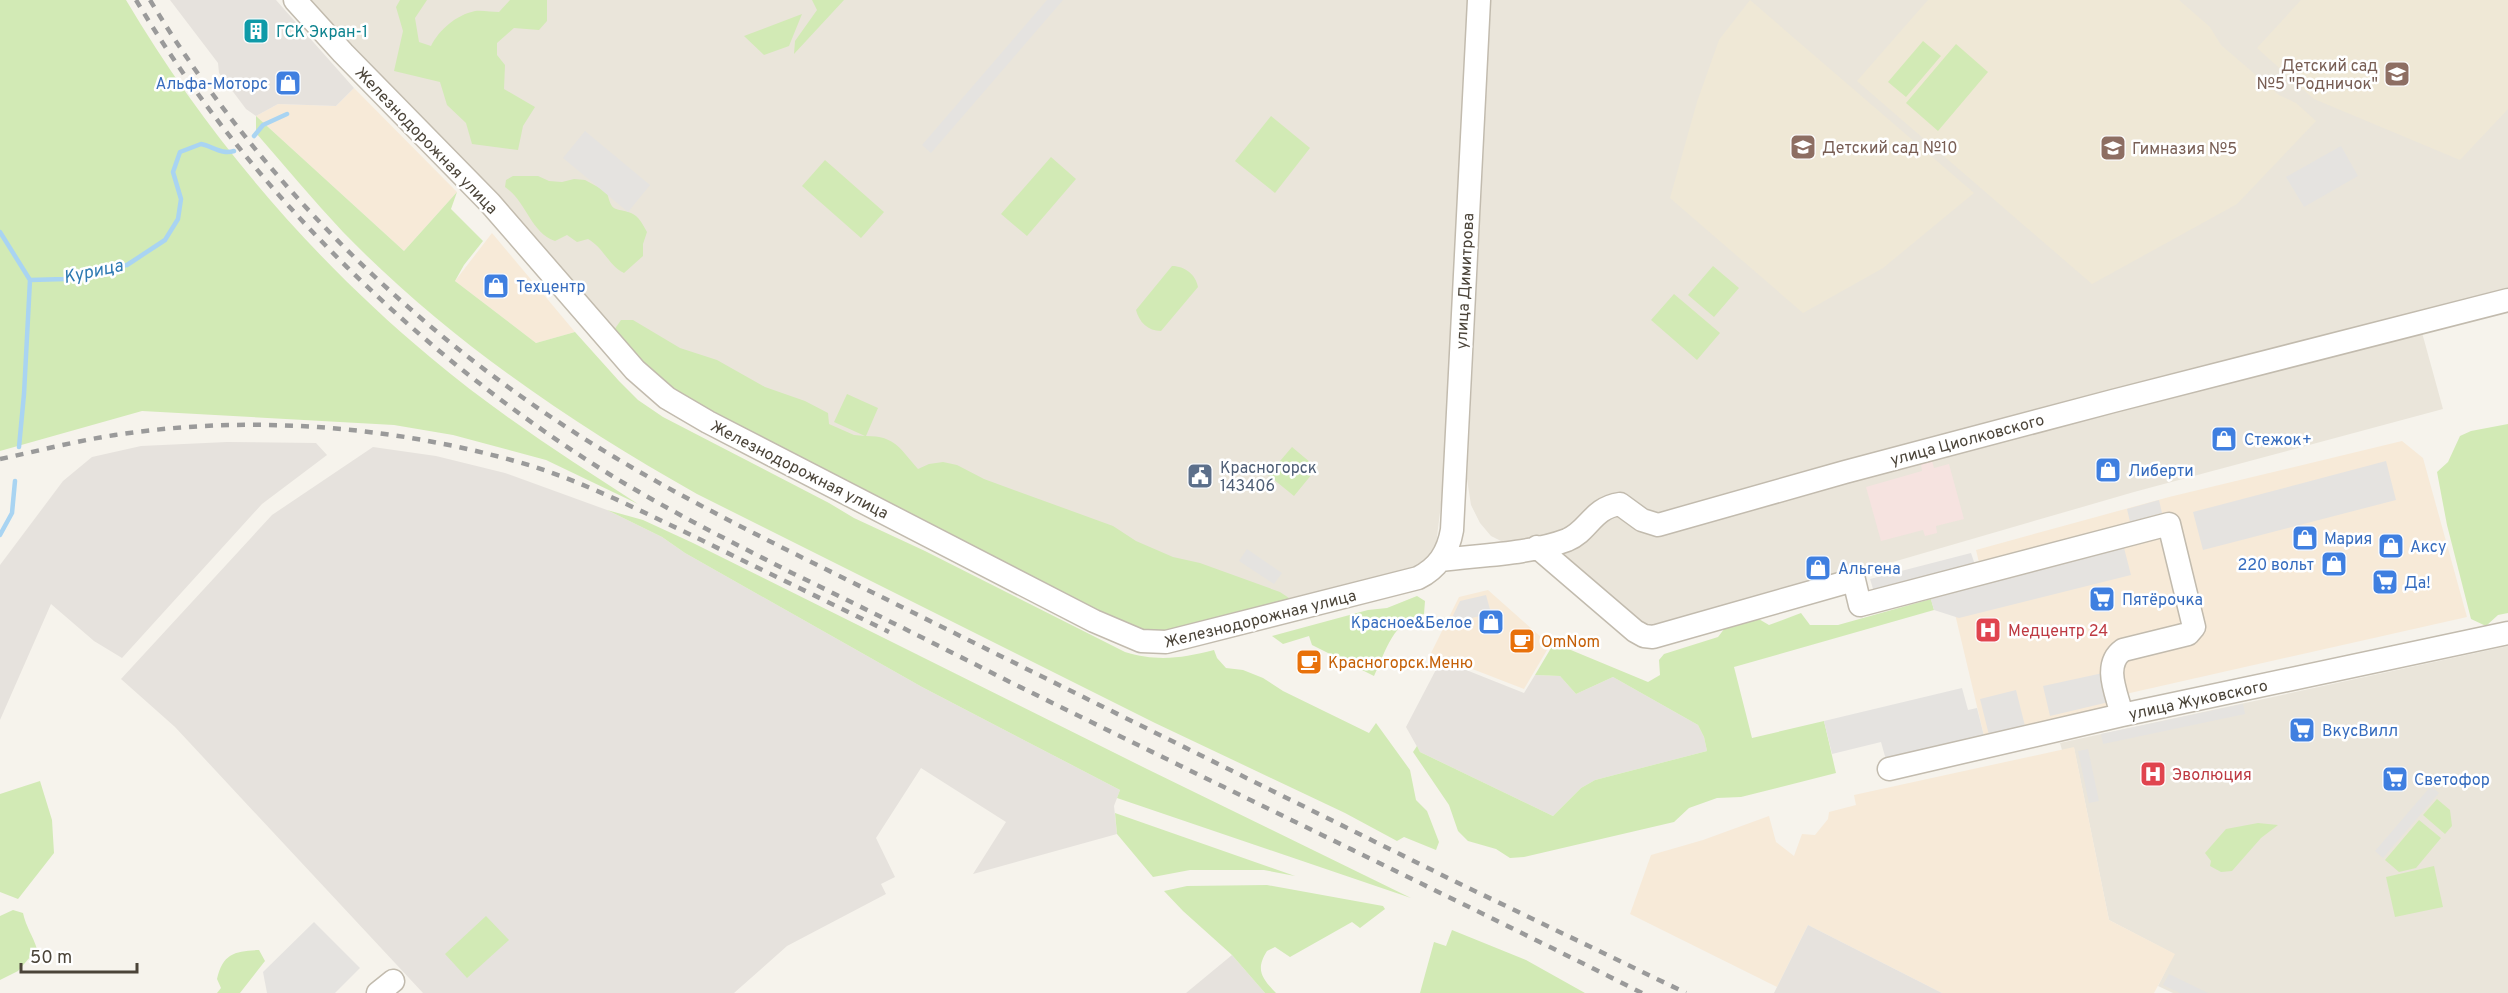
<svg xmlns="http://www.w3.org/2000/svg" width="2508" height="993" viewBox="0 0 2508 993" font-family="Overpass,sans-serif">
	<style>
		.residential { fill: #eae5da }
		.commercial { fill: #f7ead8 }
		.industrial { fill: #e6e2dd }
		.education { fill: #efe8d6 }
		.medical { fill: #f6e3e0 }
		.green { fill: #d2eab5 }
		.parking { fill: #e5e3e0 }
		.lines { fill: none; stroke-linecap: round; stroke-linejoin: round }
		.stream { stroke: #a9d4f2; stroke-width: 4.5 }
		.minor-casing { stroke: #c2bbae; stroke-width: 25 }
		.minor { stroke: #fff; stroke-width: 22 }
		.rail { stroke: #9a9a9a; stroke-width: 4.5; stroke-dasharray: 8 8; stroke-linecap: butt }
		.labels { text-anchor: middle; stroke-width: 5; stroke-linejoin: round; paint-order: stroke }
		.culture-label { font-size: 16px; fill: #0d838f; stroke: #fff; text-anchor: start }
		.education-label { font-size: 16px; fill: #785e54; stroke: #fff; text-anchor: start }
		.shop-label { font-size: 16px; fill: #366cbe; stroke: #fff; text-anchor: start }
		.street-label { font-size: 16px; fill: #4b4439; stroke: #fff }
		.service-label { font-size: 16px; fill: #4e5e75; stroke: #fff; text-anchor: start }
		.health-label { font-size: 16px; fill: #be3a42; stroke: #fff; text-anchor: start }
		.food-label { font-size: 16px; fill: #c56008; stroke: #fff; text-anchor: start }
		.water-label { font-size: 18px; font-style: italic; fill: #2e7ab2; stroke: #fff }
	</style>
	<rect width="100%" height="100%" fill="#f6f3ec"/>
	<!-- residential -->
	<path class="residential" d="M 309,0 L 1469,0 L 1442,496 L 1435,553 L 1423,567 L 1181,629 L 614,330 L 490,187 Z
		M 1491,0 L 2508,0 L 2508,295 L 2418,318 L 2443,409 L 2134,492 L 1831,580 L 1647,629 L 1535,537 L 1503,542 L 1491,536 L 1480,523 L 1471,505 L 1467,479 Z
		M 2508,646 L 2508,993 L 2173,993 L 2158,986 L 2174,954 L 2109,920 L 2074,748 L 2062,750 L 2060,743 Z"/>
	<!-- commercial -->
	<path class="commercial" d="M 354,88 L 457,192 L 404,251 L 256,116 L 278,104 L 336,106 Z
		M 492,233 L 575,332 L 536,343 L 455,281 Z
		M 2402,441 L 2423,458 L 2467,617 L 2130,693 L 2113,705 L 1984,736 L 1946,576 L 1980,567 L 1976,550 L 2169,497 Z
		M 1488,590 L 1550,645 L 1524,689 L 1431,653 L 1459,597 Z
		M 2074,747 L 2109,920 L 2175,954 L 2154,993 L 1942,993 L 1808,925 L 1777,987 L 1630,914 L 1651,855 L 1703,840 L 1769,816 L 1776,842 L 1794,856 L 1802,834 L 1815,835 L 1828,819 L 1829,812 L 1856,805 L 1854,795 Z"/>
	<!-- industrial -->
	<path class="industrial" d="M 170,0 L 276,0 L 354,88 L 336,106 L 278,104 L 256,116 L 246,109 L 219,73 L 218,63 Z
		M 227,442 L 316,443 L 327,455 L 262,504 L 122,658 L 94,641 L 51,604 L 0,720 L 0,565 L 63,481 L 92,457 L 141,446 Z
		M 373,447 L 436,456 L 505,473 L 607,510 L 662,537 L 685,553 L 922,687 L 1120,790 L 1114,806 L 1117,834 L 973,874 L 1006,822 L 921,768 L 876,838 L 895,877 L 881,884 L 886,894 L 787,946 L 734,993 L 423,993 L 175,727 L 121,679 L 272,515 Z
		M 1441,660 L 1524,693 L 1535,675 L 1560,676 L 1576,694 L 1613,677 L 1698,725 L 1704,737 L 1707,751 L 1595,780 L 1581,788 L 1553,816 L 1420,752 L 1406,727 Z
		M 1808,925 L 1942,993 L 1774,993 Z
		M 1232,955 L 1265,993 L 1186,993 Z"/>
	<!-- education -->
	<path class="education" d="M 1750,0 L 1974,193 L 1883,268 L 1803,313 L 1670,198 L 1697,102 L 1719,40 Z
		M 1928,0 L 2179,0 L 2210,27 L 2221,45 L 2279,95 L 2296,103 L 2316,121 L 2237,204 L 2092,284 L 1857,81 Z
		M 2301,0 L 2508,0 L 2508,109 L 2460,160 L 2314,99 L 2257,48 Z"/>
	<!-- medical -->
	<path class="medical" d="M 1932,461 L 1934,468 L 1949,464 L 1964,519 L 1936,526 L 1937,533 L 1925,536 L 1923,530 L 1881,541 L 1866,487 L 1922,471 L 1921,464 Z"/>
	<!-- green -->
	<path class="green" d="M 0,0 L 126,0 C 206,135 310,257 430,357 C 495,412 567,458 638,504 L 546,460 L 453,435 L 394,425 L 142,411 L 0,451 Z
		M 400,0 L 427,0 L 415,18 L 419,42 L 431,46 C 439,30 456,15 475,11 C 482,10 492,12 499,12 L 510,0 L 547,0 L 547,21 L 539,30 L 514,28 L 497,43 L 497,55 L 505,65 L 504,89 L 535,107 L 523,126 L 518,150 L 472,144 L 466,123 L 447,105 L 440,82 L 394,71 L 403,31 L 396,7 Z
		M 812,0 L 844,0 L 794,54 L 795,41 L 817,10 Z
		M 802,14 L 789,46 L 764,55 L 744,36 Z
		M 1923,41 L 1941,56 L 1906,97 L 1888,82 Z
		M 1956,44 L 1988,72 L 1938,131 L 1906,103 Z
		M 256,116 L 404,251 L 457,192 L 451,209 L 483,241 L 464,265 L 455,281 L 536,343 L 575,332 L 619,381 L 638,400 L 663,417 L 829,503 L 854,518 L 925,551 L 1125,652 C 1158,662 1182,658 1214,650 L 1217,658 L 1226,668 L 1243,670 L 1263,678 L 1283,691 L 1369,733 L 1376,723 L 1410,770 L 1416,800 L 1427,811 L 1439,842 L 1436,850 L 1404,837 L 1397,841 L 1345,813 L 1155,723 L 697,494 C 569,422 446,338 343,232 C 313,200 285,166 256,133 Z
		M 1271,116 L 1310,148 L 1275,193 L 1235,161 Z
		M 1051,157 L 1076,179 L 1027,236 L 1001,214 Z
		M 825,160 L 884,212 L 861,238 L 802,186 Z
		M 513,176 L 538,176 L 549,181 L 562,182 L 574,179 L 585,180 L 607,192 C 612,214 615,207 631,213 C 639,216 643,225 647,232 L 643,244 L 643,256 L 624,273 C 608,265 604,248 588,239 L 577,242 L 567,235 L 555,241 C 530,232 527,202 505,187 L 506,180 Z
		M 1172,266 C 1185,266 1196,275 1198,287 L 1161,331 C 1148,331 1139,322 1136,310 Z
		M 1713,266 L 1739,288 L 1714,317 L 1688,295 Z
		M 1674,294 L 1720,333 L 1697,360 L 1651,320 Z
		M 621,320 L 633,320 L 680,348 L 717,360 L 765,387 L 805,401 L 828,413 L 829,424 L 854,435 L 865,436 L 834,422 L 847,394 L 878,408 L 866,436 C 896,436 900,449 918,469 L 929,464 L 943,462 L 957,465 L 984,479 L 1113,526 L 1136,541 L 1173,557 L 1200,563 L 1280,592 L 1292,600 L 1160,632 L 1130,628 L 697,406 L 652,373 L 614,330 Z
		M 2508,424 L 2508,613 L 2498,615 L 2486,626 L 2471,619 L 2447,525 L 2437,472 L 2448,462 L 2460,436 L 2471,431 Z
		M 1292,447 L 1317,468 L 1294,496 L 1268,475 Z
		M 607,510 L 643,520 L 693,543 L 1147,769 L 1411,898 L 1117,798 L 1120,790 L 922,687 L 685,553 L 662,537 Z
		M 1417,596 L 1425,601 L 1424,614 C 1392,622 1387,649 1374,676 L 1312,645 L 1309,636 L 1283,644 L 1272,636 L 1368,610 L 1387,608 Z
		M 1931,599 L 1934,610 L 1734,667 L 1752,738 L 1824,721 L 1836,773 L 1741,797 L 1717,798 L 1689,808 L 1674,822 L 1524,857 L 1510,858 L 1496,849 L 1468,841 L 1458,831 L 1449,805 L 1413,752 L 1417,746 L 1420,752 L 1553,816 L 1581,788 L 1595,780 L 1707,751 L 1704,737 L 1698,725 L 1613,677 L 1576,694 L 1560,676 L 1535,675 L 1554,643 L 1648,682 L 1660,675 L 1659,660 L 1664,654 L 1718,637 L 1728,624 L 1757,618 L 1769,625 L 1801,613 L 1810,625 L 1838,625 Z
		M 40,781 L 52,820 L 54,853 L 18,899 L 0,892 L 0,794 Z
		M 2437,799 L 2450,810 L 2452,826 L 2445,834 L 2423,815 Z
		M 1115,813 L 1295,876 L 1264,870 L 1190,870 L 1153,877 L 1117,834 Z
		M 2419,820 L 2441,838 L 2416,868 L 2399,872 L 2385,860 Z
		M 2258,823 L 2278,825 L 2261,838 L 2232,871 L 2221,872 L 2210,866 L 2211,861 L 2205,853 L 2226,829 Z
		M 2434,866 L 2443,907 L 2395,917 L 2386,877 Z
		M 1267,885 L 1383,906 L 1385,909 L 1360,928 L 1352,922 L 1290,957 L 1275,947 L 1267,951 C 1255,970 1262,978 1276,993 L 1265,993 L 1232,955 L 1183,911 L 1164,891 L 1187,886 Z
		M 13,910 L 23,913 C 26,927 33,936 37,949 L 18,971 L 0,980 L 0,916 Z
		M 486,916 L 509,940 L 467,978 L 445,954 Z
		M 1452,930 L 1526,960 L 1585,993 L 1420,993 L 1434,942 L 1446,946 Z
		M 259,950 L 265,961 L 240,993 L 217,993 L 221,988 L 217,979 C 223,953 235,951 259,950 Z"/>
	<!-- parking -->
	<path class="parking" d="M 1047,0 L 1063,0 L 931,153 L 922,145 Z
		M 585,131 L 650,185 L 628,212 L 563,158 Z
		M 2341,146 L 2358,176 L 2304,207 L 2286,177 Z
		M 2386,461 L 2396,500 L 2203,550 L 2193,512 Z
		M 2159,500 L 2162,513 L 2130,522 L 2127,509 Z
		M 2122,540 L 2131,575 L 1959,618 L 1934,610 L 1928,590 Z
		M 1247,549 L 1282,573 L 1274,584 L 1239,561 Z
		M 1971,553 L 1975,565 L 1874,592 L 1870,579 Z
		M 1486,595 L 1491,613 L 1449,624 L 1460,601 Z
		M 2103,673 L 2109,702 L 2050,716 L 2043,686 Z
		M 1962,688 L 1968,710 L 1977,708 L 1984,736 L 1886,760 L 1881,742 L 1832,754 L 1824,721 Z
		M 2016,690 L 2025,726 L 1989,735 L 1980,699 Z
		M 2243,704 L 2245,714 L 2103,744 L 2101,734 Z
		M 2088,749 L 2099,801 L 2089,803 L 2078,751 Z
		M 2431,786 L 2439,793 L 2383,858 L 2375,851 Z
		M 314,922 L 360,968 L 335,993 L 267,993 L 263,972 Z
		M 2169,974 L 2208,993 L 2180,993 L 2163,985 Z"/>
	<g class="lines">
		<!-- stream -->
		<path class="stream" d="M 254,136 L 263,125 L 287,114
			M 0,232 L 30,280
			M 30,280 L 65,279 L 80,273 L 127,265 L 165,240 L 178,219 L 181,199 L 173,172 L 180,152 L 201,144 C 212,146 222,155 234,151
			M 19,447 L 24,394 L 30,280
			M 0,535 L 12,513 L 15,481"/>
		<!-- minor casing -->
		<g class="minor-casing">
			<path id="minor" d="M 295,0 L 343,53 L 490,203 L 635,370 L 667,398 L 708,422 L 1094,621 L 1141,641 L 1166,642 L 1418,578 C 1438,568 1448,553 1452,530 L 1479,0
				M 1537,547 L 1635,631 L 1644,636 L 1653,637 L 1854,580 L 1860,605 L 2169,524 L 2194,627 L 2188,634 L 2123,650 C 2102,665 2117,694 2122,715
				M 1441,560 C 1480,555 1530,554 1567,540 C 1589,531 1592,508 1620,504 L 1642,520 L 1658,525 L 1845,472 L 2113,401 L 2508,300
				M 1889,769 L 2122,715 L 2508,633
				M 378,993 L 393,981"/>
		</g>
		<!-- minor -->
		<use href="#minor" class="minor"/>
		<!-- rail -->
		<path class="rail" d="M 136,0 C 247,186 409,345 590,462 C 655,504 724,538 792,573 C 864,608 935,644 1006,680 C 1218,785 1431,887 1642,993
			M 150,0 C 251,168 394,313 557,421 C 629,469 706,509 783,548 L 1450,879 L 1686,993
			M 0,459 C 38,451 76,441 115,435 C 253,414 399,426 532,466 C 585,483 637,509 687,533 C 754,566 822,599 889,632"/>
	</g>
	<!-- icons -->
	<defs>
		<g id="building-square" transform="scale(1.35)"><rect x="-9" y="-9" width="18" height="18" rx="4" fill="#0f9aa8" stroke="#fff"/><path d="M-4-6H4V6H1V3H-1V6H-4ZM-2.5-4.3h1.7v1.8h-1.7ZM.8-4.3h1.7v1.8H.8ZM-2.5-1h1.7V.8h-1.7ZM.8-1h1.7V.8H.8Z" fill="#fff"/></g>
		<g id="school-square" transform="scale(1.35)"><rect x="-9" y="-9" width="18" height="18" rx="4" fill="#8d6e63" stroke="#fff"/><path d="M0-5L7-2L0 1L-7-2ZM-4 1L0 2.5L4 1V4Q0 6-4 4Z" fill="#fff"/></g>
		<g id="shop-square" transform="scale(1.35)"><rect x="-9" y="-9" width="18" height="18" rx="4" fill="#3f7fe0" stroke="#fff"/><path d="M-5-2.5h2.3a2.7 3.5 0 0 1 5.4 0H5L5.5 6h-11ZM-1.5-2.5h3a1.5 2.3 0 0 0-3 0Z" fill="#fff"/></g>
		<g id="civic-square" transform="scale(1.35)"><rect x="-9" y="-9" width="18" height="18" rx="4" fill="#5c6f8a" stroke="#fff"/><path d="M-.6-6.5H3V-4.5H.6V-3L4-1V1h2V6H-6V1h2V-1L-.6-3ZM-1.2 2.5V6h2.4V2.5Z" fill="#fff"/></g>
		<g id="supermarket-square" transform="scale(1.35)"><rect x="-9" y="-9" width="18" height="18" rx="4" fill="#3f7fe0" stroke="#fff"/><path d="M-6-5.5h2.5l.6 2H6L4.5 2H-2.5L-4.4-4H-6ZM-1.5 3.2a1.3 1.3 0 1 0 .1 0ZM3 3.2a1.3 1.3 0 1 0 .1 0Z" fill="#fff"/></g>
		<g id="hospital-square" transform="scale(1.35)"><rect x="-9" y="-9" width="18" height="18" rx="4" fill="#e0444e" stroke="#fff"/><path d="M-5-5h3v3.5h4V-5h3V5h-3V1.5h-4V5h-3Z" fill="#fff"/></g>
		<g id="cafe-square" transform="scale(1.35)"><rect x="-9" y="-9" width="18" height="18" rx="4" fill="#e8710a" stroke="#fff"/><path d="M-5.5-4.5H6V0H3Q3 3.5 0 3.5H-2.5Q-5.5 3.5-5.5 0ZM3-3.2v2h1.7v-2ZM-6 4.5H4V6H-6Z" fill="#fff"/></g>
	</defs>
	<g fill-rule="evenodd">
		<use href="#building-square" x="256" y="31"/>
		<use href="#school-square" x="2397" y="74"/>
		<use href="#shop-square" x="288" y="83"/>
		<use href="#school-square" x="1803" y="147"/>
		<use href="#school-square" x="2113" y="148"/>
		<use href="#shop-square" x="496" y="286"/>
		<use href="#shop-square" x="2224" y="439"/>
		<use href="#shop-square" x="2108" y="470"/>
		<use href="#civic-square" x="1200" y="476"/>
		<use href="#shop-square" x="2305" y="538"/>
		<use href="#shop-square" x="2391" y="546"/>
		<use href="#shop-square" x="2334" y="564"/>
		<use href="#shop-square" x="1818" y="568"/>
		<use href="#supermarket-square" x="2385" y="582"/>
		<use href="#supermarket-square" x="2102" y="599"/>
		<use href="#shop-square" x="1491" y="622"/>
		<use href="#hospital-square" x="1988" y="630"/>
		<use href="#cafe-square" x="1522" y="641"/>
		<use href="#cafe-square" x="1309" y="662"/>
		<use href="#supermarket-square" x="2302" y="730"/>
		<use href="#hospital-square" x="2153" y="774"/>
		<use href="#supermarket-square" x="2395" y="779"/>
	</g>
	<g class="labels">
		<!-- culture labels -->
		<g class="culture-label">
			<text x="276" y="37">ГСК Экран-1</text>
		</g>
		<!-- education labels -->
		<g class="education-label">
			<text x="2378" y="71" text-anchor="end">Детский сад<tspan x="2378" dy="18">№5 "Родничок"</tspan></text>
			<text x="1822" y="153">Детский сад №10</text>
			<text x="2132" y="154">Гимназия №5</text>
		</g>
		<!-- shop labels -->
		<g class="shop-label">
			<text x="268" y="89" text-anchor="end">Альфа-Моторс</text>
			<text x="516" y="292">Техцентр</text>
			<text x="2244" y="445">Стежок+</text>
			<text x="2128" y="476">Либерти</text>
			<text x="2324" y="544">Мария</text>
			<text x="2410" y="552">Аксу</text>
			<text x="2314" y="570" text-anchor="end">220 вольт</text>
			<text x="1838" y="574">Альгена</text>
			<text x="2404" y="588">Да!</text>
			<text x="2122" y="605">Пятёрочка</text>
			<text x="1472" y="628" text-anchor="end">Красное&amp;Белое</text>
			<text x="2322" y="736">ВкусВилл</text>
			<text x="2414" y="785">Светофор</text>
		</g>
		<!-- street labels -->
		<g class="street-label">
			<text transform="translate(427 140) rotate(46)" y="6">Железнодорожная улица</text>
			<text transform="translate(1464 281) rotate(-87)" y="6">улица Димитрова</text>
			<text transform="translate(1967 439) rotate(-15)" y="6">улица Циолковского</text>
			<text transform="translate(800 469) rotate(27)" y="6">Железнодорожная улица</text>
			<text transform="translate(1260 618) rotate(-14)" y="6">Железнодорожная улица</text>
			<text transform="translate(2198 699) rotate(-12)" y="6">улица Жуковского</text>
		</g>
		<!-- service labels -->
		<g class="service-label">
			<text x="1220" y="473">Красногорск<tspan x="1220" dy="18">143406</tspan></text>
		</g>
		<!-- health labels -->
		<g class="health-label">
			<text x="2008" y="636">Медцентр 24</text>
			<text x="2172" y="780">Эволюция</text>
		</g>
		<!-- food labels -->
		<g class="food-label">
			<text x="1541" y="647">OmNom</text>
			<text x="1328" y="668">Красногорск.Меню</text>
		</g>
		<!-- water labels -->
		<g class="water-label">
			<text transform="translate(93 271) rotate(-12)" y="6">Курица</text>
		</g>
	</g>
	<!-- scale -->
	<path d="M21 963v9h116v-9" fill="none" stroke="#4b4439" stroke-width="3"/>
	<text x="30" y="963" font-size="18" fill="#4b4439" stroke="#ffffff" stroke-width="4.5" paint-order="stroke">50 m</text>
</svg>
